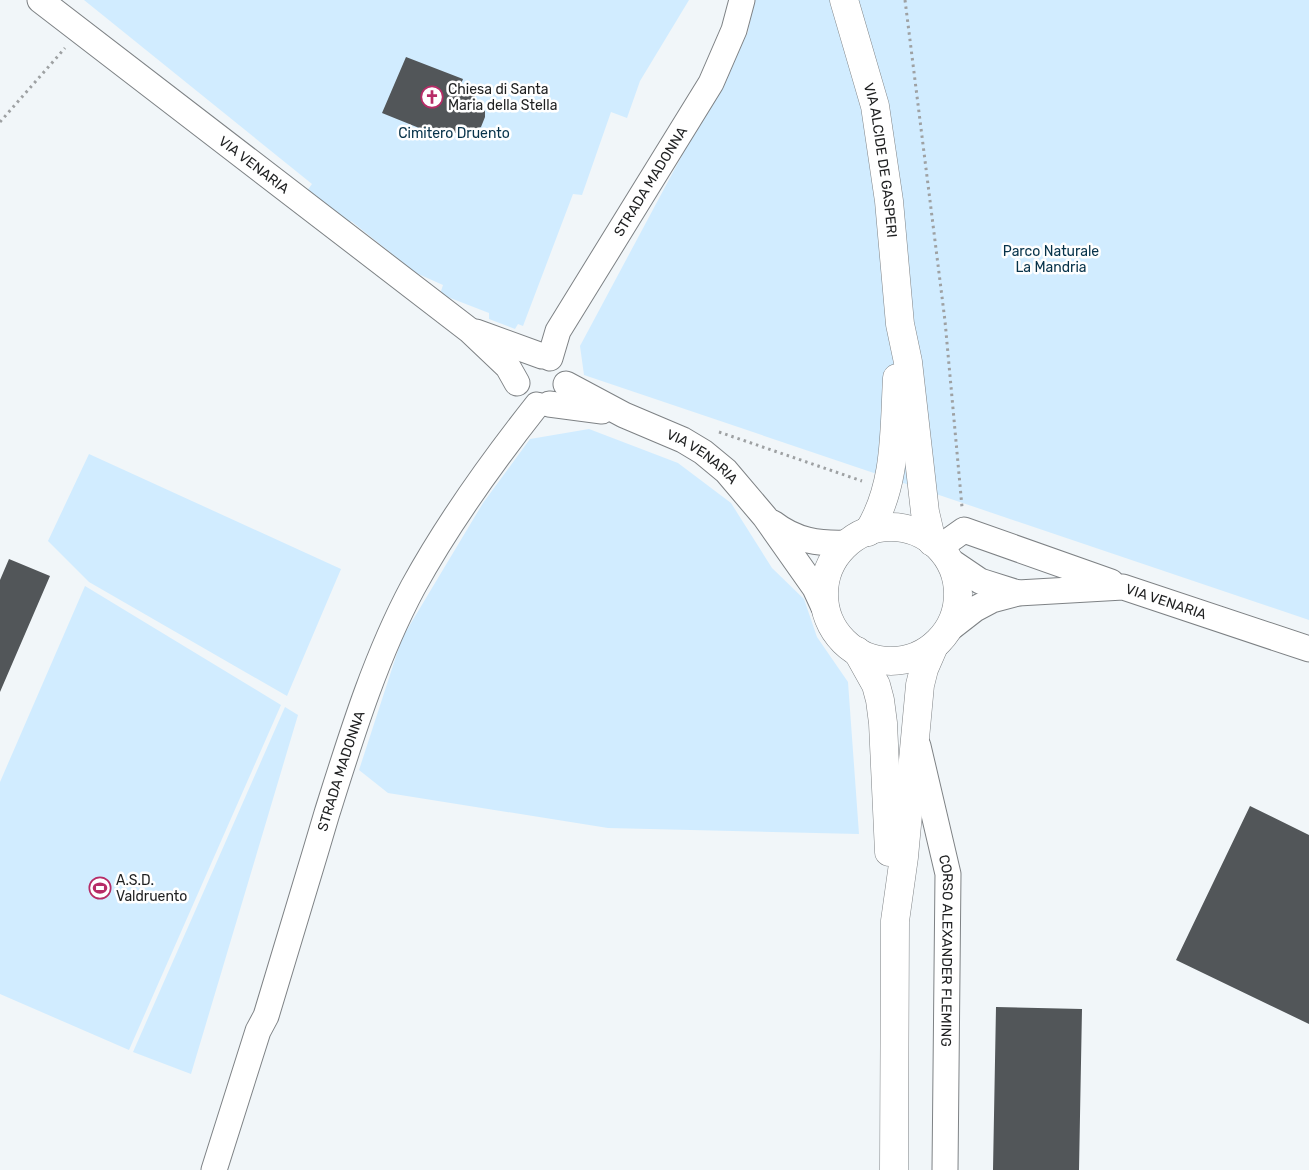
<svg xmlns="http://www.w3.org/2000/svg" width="1309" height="1170" viewBox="0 0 1309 1170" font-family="Rubik,sans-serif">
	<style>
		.green { fill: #d1ecff }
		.building { fill: #525659 }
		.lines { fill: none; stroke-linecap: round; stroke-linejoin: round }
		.minor-casing { stroke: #7e8285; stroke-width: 27 }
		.tertiary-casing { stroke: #7e8285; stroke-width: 29 }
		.path { stroke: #9ea1a3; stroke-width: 3; stroke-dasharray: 2.5 4; stroke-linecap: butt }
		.minor { stroke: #fff; stroke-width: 25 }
		.tertiary { stroke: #fff; stroke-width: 28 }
		.labels { text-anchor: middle; stroke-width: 5; stroke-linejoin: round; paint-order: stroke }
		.poi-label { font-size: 14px; fill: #1f2021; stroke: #fff; text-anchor: start }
		.park-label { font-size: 14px; fill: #07334a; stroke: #fff }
		.street-label { font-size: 14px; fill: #1f2021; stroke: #fff }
	</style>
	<rect width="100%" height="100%" fill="#f1f6f9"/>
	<!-- green -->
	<path class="green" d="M 84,0 L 689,0 L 640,81 L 627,118 L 611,112 L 582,195 L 573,194 L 523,326 L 518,324 L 515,329 L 489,319 L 489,313 L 440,294 L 443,285 L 416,273 L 351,221 L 345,228 L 304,195 L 312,184 Z
		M 754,0 L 1309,0 L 1309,620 L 584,375 L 580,346 L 748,32 Z
		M 589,429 L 678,463 L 731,503 L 772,568 L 804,599 L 817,637 L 848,682 L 859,834 L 608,828 L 388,793 L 359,770 L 402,638 L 483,503 L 530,439 Z
		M 89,454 L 341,569 L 287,696 L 89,582 L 48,541 Z
		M 85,586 L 281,705 L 129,1050 L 0,994 L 0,782 Z
		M 285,707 L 298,715 L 191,1074 L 133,1052 Z"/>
	<!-- building -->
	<path class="building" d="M 406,57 L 463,79 L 461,84 L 473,90 L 475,99 L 485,111 L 485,117 L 481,127 L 469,132 L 456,133 L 442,129 L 439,136 L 382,113 Z
		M 9,559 L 50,576 L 0,692 L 0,580 Z
		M 1250,806 L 1309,835 L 1309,1024 L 1176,960 Z
		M 996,1007 L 1082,1009 L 1079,1170 L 993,1170 Z"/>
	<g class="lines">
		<!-- minor casing -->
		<g class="minor-casing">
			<g id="minor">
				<path id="s1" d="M 40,0 L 469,330 L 508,367 L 517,383"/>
				<path d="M 476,332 L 542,356"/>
				<path id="s2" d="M 550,358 L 558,331 L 711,83 L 734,30 L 742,0"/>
				<path id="s3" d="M 566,384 L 624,415 L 683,440 L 703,452 L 726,471 L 765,517 L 815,588 L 827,614"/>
				<path d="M 549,404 L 602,411"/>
				<path d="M 773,523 C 796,541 819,544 847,543"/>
				<path d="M 940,547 L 964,530 L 1111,582"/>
				<path d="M 949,560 L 980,581 L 1018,593"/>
				<path id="s4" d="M 948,630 L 975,609 L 992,600 L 1018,593 L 1123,587 L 1309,649"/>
				<path id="s5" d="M 918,746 L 948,874 L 945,1170"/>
				<path id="s6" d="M 214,1170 L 258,1031 L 266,1016 C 286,949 307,881 327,813 C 351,737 375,658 413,587 C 448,523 492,462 537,405"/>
			</g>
		</g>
		<!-- tertiary casing -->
		<g class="tertiary-casing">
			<g id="tertiary">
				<path id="s7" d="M 844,0 L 875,106 L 889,201 L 900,324 L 908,362 L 925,512 L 932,542"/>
				<circle cx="891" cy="594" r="67"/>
				<path d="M 868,532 C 897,486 894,430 897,378"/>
				<path d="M 857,651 L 876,685 L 880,700 L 883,723 L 889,852"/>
				<path d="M 894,1170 L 895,921 L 904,857 L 920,685 L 924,669 L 934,646"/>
			</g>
		</g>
		<!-- path -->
		<path class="path" d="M 905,0 L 945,321 L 962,507
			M 0,122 L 65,48
			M 719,432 L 862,481"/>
		<!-- minor -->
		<use href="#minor" class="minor"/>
		<!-- tertiary -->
		<use href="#tertiary" class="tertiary"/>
	</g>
	<!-- icons -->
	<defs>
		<g id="church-ring" transform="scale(1.125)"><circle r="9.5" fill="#fff" stroke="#b72c67" stroke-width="1.5"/><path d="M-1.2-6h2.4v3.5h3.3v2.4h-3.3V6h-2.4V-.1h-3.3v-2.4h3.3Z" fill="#b72c67"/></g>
		<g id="stadium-ring" transform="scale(1.125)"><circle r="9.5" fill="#fff" stroke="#b72c67" stroke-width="1.5"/><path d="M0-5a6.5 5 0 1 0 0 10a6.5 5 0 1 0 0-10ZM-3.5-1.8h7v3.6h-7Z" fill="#b72c67"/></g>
	</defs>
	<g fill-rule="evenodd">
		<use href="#church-ring" x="432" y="97"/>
		<use href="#stadium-ring" x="100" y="888"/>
	</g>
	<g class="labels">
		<!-- poi labels -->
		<g class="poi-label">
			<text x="448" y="94">Chiesa di Santa<tspan x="448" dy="16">Maria della Stella</tspan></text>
			<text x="116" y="885">A.S.D.<tspan x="116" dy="16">Valdruento</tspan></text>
		</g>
		<!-- park labels -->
		<g class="park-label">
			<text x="454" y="138">Cimitero Druento</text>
			<text x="1051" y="256">Parco Naturale<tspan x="1051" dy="16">La Mandria</tspan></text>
		</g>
		<!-- street labels -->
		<g class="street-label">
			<text dy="5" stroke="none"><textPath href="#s7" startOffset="165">VIA ALCIDE DE GASPERI</textPath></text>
			<text dy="5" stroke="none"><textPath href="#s1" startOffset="270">VIA VENARIA</textPath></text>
			<text dy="5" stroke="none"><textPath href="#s2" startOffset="204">STRADA MADONNA</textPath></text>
			<text dy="5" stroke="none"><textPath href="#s3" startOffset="155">VIA VENARIA</textPath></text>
			<text dy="5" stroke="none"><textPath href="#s4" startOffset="231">VIA VENARIA</textPath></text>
			<text dy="5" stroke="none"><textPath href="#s6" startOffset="419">STRADA MADONNA</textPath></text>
			<text dy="5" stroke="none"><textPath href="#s5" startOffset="208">CORSO ALEXANDER FLEMING</textPath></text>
		</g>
	</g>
</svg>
